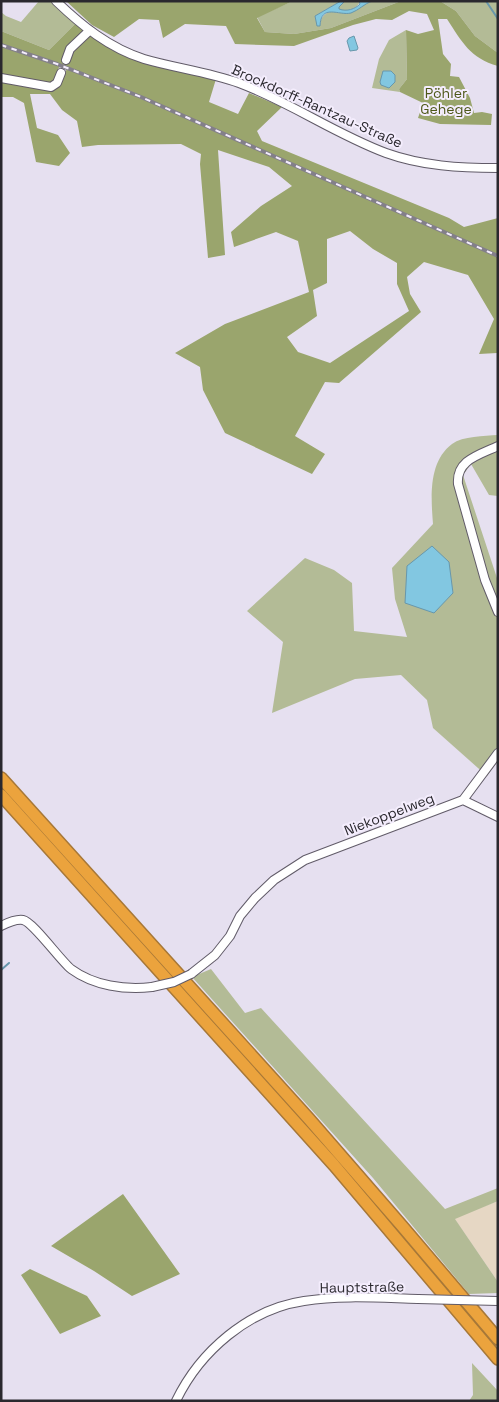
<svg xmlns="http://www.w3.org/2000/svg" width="499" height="1402" viewBox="0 0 499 1402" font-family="'Space Grotesk',sans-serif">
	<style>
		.commercial { fill: #e6d7c4 }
		.green { fill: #b3bb96; fill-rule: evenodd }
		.forest { fill: #9aa56d; fill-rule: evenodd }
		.water { fill: #82c7e1; stroke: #6897ab }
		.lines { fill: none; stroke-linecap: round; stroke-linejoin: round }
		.stream { stroke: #6897ab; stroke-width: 2 }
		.minor-tunnel { stroke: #c0bbc9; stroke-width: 8; stroke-dasharray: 8 4; stroke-linecap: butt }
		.minor-casing { stroke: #615b68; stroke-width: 10 }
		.highway-casing { stroke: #a77838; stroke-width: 14 }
		.minor { stroke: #fff; stroke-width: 8 }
		.highway { stroke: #eba33d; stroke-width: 11 }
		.rail-casing { stroke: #837f8a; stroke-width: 4 }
		.rail { stroke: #f4edfd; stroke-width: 2; stroke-dasharray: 5.5; stroke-linecap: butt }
		.minor-bridge-casing { stroke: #615b68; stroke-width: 10; stroke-linecap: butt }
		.minor-bridge { stroke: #fff; stroke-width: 8 }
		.labels { text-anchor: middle; stroke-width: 4; stroke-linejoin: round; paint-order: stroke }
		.park-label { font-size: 14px; fill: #4e5819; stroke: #f4edfd }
		.street-label { font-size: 14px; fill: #2a282e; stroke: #f4edfd }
	</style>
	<rect width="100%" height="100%" fill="#e6e0f0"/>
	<!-- commercial -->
	<path class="commercial" d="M 498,1201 L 498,1282 L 454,1218 Z"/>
	<!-- green -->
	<path class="green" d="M 39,1 L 50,1 L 75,24 L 49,50 L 1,31 L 1,12 L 6,16 L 21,22 Z
		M 293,1 L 341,1 L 315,16 L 320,26 C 320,21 322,16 327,13 C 333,10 336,13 342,13 C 354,13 360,5 370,2 C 379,0 392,1 401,1 L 331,28 L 294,34 L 265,32 L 257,17 Z
		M 345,1 L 359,1 L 360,2 C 356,9 347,13 339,9 L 339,7 Z
		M 440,1 L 498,1 L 498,53 L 475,36 L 456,11 Z
		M 406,30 L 407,79 L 399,89 L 400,92 L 372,88 L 379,59 L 389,40 Z
		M 498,435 L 498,496 L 489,495 L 471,464 L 463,475 L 498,581 L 498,761 L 487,776 L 433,728 L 427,700 L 401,675 L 355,679 L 272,713 L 283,642 L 247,611 L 305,558 L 334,570 L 352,583 L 354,631 L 407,637 L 395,599 L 392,568 L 433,524 C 431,498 428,462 452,444 C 463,436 484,436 498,435 ZM 432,546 L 453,592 L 445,601 Z
		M 211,969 L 245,1013 L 261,1008 L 445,1209 L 498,1188 L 498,1201 L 455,1219 L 498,1282 L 498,1293 L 469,1294 L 373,1178 L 192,977 Z
		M 472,1363 L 498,1391 L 498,1401 L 469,1401 L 473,1395 Z"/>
	<!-- forest -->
	<path class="forest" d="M 66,1 L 293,1 L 257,18 L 265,32 L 294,34 L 331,28 L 401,1 L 440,1 L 456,11 L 475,36 L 498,53 L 498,66 C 470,58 462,42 447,19 L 438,19 L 443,54 L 451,64 L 450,76 L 459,77 L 470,98 L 474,113 L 482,112 L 492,114 L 491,125 L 440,124 L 418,118 L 423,103 L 400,92 L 399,89 L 407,79 L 406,30 L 418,34 L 434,30 L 427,14 L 409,11 L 392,20 L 376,19 L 353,25 L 294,46 L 235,44 L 226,26 L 185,24 L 163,38 L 159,20 L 139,19 L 114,37 L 92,25 Z
		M 75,24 L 112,50 L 146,64 L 216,79 L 209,102 L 238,114 L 249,93 L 282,107 L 257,131 L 262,141 L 449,218 L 464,227 L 498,218 L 497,353 L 479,354 L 494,319 L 468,275 L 424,262 L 407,277 L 410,294 L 421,312 L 339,383 L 325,382 L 295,436 L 325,454 L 312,474 L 225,433 L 203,390 L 200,367 L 175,353 L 225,324 L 309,292 L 298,241 L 276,232 L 234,247 L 231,232 L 261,206 L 292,186 L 269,167 L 218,150 L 225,255 L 208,258 L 200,164 L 201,154 L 181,144 L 98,145 L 82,147 L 77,121 L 62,110 L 50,94 L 30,94 L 37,128 L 58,135 L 70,153 L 59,166 L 36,162 L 24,103 L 13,97 L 1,97 L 1,31 L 49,50 ZM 350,231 L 373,249 L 397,263 L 397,284 L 409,311 L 330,363 L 298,352 L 287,337 L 317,316 L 313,290 L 327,283 L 327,239 Z
		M 123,1194 L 180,1274 L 132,1296 L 94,1271 L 51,1246 Z
		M 30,1269 L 87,1296 L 101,1316 L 60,1334 L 21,1275 Z"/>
	<!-- water -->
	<path class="water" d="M 341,1 L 345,1 L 339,7 L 339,9 C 347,12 355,9 360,4 L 359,1 L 372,1 C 364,4 359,10 351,13 C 339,16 321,3 320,26 L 317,26 L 315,16 Z
		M 354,36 L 358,48 L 357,50 L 350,51 L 347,41 L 349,38 Z
		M 383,71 L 391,71 L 395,75 L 395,82 L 389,88 L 381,85 L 380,82 Z
		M 432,546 L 449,562 L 453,593 L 434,613 L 405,603 L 407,566 Z"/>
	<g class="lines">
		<!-- stream -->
		<path class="stream" d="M 486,1 L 498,19
			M 1,970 L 9,963"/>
		<!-- minor-tunnel -->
		<path class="minor-tunnel" d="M 61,73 L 66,60"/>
		<!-- minor casing -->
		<g class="minor-casing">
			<path id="minor" d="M 56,1 C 81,25 109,48 144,59 C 175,68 208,72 239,83 C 290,102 335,134 386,153 C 422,166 460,168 498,168
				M 66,60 L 70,49 L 89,31
				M 1,78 L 51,87 L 57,83 L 61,73
				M 498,446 C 479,455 456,460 458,484 L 485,580 L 498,612
				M 463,800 L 498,817
				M 1,926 C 7,923 17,919 23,920 C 33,922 60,960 71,969 C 94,986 125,990 152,987
				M 191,974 L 215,955 L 230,936 L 240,916 L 255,898 L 274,880 L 305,860 L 463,800 L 498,753
				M 176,1401 C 200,1351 249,1309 304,1301 C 342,1295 380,1298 418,1299"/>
		</g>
		<!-- highway casing -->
		<g class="highway-casing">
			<path id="highway" d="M 1,778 L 309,1119 L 402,1226 L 498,1339
				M 1,795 L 334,1165 L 498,1359"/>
		</g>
		<!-- minor -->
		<use href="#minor" class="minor"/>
		<!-- highway -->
		<use href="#highway" class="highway"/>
		<!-- rail casing -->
		<g class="rail-casing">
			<path id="rail" d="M 1,45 L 57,64 L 141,97 L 498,256"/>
		</g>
		<!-- rail -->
		<use href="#rail" class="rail"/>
		<!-- minor-bridge casing -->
		<g class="minor-bridge-casing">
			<path id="minor-bridge" d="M 152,987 L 174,982 L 191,974
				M 418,1299 L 498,1301"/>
		</g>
		<!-- minor-bridge -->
		<use href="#minor-bridge" class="minor-bridge"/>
	</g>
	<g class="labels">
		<!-- park labels -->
		<g class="park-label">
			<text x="446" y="98">Pöhler<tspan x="446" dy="16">Gehege</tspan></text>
		</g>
		<!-- street labels -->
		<g class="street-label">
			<text transform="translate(317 106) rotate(24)" y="5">Brockdorff-Rantzau-Straße</text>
			<text transform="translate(389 814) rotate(-21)" y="5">Niekoppelweg</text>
			<text transform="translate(362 1287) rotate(-1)" y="5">Hauptstraße</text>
		</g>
	</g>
	<!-- border -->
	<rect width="499" height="1402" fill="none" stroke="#2a282e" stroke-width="5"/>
</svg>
